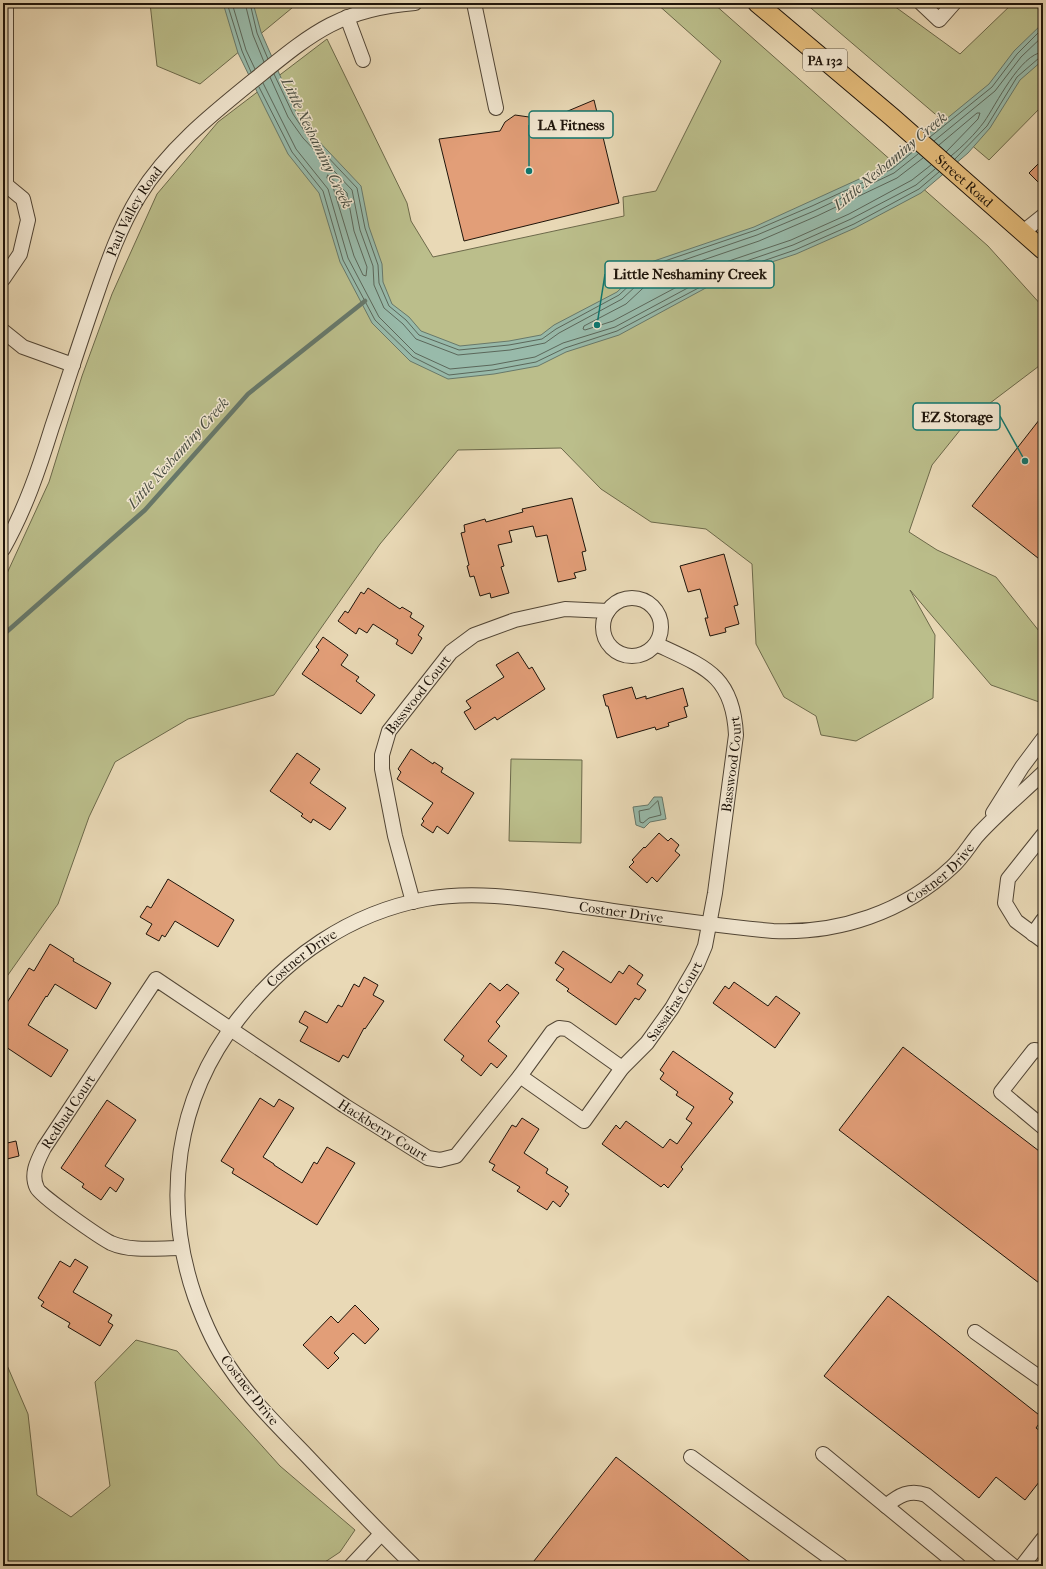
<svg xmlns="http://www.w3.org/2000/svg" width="1046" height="1569" viewBox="0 0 1046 1569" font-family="'IM FELL French Canon',serif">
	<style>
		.green { fill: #bbbe8b; stroke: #6c694a }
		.water { fill: #98baaa; stroke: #67786a }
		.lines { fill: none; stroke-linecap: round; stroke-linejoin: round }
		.shore { stroke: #5b675a; stroke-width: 1 }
		.stream { stroke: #67786a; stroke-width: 4.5 }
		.building { fill: #e29e78; stroke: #1e140a }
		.minor-casing { stroke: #514535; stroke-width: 16 }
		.major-casing { stroke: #1e140a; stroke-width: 20 }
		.minor { stroke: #f1e6d0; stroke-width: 14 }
		.major { stroke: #e4bc7b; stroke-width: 18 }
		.labels { text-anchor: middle; stroke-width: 3; stroke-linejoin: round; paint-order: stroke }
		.shield { fill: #f1e6d0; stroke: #5d5345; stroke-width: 1 }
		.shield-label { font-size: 13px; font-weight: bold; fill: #1e140a }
		.street-label { font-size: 14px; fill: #1e140a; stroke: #f1e6d0 }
		.water-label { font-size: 15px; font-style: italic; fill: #494e42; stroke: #f1e6d0 }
		.leader { fill: none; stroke: #0f766e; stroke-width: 1.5 }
		.callout-dot { fill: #0f766e; stroke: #f1e6d0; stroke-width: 1.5 }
		.callout { fill: #f1e6d0; stroke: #0f766e; stroke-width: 1.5 }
		.callout-label { font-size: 15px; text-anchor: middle; font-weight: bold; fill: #1e140a }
	</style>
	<rect width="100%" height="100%" fill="#e9d9b6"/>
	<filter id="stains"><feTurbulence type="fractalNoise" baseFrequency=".005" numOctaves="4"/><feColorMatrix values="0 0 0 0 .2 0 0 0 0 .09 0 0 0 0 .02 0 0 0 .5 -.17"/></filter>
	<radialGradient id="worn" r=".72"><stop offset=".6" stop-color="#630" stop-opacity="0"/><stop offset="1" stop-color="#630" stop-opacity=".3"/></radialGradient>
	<!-- green -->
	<path class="green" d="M 150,3 L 298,3 L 200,84 L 157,66 Z
		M 656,3 L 713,3 L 988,246 L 1043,307 L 1043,363 L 969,419 L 932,465 L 909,532 L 937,550 L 996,577 L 1043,636 L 1043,702 L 1042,703 L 991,685 L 910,590 L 935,635 L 933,698 L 856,741 L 821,735 L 816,716 L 784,697 L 756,644 L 752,564 L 706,529 L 651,522 L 601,489 L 561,448 L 458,450 L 380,544 L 274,695 L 188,719 L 115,762 L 89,817 L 58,904 L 3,982 L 3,582 L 49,482 L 82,376 L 112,294 L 157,194 L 218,122 L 327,39 L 407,203 L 411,221 L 433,257 L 624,216 L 623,197 L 656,191 L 721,61 Z
		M 805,3 L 890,3 L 960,54 L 1013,3 L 1043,3 L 1043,105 L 989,160 Z
		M 511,759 L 582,760 L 581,843 L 509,841 Z
		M 136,1340 L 177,1351 L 280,1466 L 355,1530 L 340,1552 L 319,1566 L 3,1566 L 3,1356 L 28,1414 L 37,1495 L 71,1517 L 110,1486 L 95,1382 Z"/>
	<!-- water -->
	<path class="water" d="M 223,3 L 253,3 L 261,32 L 296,112 L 311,133 L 361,186 L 369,227 L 382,264 L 383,282 L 392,304 L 409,317 L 421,331 L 460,346 L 509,341 L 541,335 L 554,325 L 617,292 L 648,263 L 754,227 L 890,165 L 989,84 L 1014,51 L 1043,23 L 1043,60 L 1020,80 L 990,128 L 968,153 L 921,193 L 855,228 L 796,254 L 726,277 L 619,335 L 566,352 L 538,366 L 494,374 L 448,379 L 410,361 L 372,323 L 340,262 L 319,193 L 288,154 L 266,110 L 238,53 Z
		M 654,797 L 662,797 L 666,819 L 650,822 L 644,828 L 636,825 L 633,807 L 648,805 Z"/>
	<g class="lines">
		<!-- shore -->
		<path class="shore" d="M 227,3 L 242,51 L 251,72
			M 232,3 L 246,50 L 255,69
			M 245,3 L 253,35 L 264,62
			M 250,3 L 257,33 L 268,59
			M 274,74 L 293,114 L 307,135 L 357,188 L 365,228 L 378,265 L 379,283 L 389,306 L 406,320 L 419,335 L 459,350 L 509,345 L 542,339 L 556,329 L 619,295 L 650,266 L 756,230 L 812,206 L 892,169 L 915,150
			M 270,77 L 288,117 L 303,138 L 352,190 L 360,230 L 373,266 L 374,285 L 384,308 L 403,324 L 416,339 L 458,355 L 510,350 L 545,343 L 559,333 L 622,299 L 652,271 L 757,235 L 814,211 L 894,173 L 918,154
			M 263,83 L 296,149 L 328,189 L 348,258 L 379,317 L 415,353 L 450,369 L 492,365 L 535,357 L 563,343 L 615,327 L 723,269 L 793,245 L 851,219 L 916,185 L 935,169
			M 259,87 L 292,152 L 323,191 L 343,260 L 375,320 L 413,357 L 449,375 L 493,370 L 536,362 L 565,348 L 617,331 L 725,274 L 795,250 L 854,224 L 919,189 L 939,172
			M 930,137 L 992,87 L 1017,54 L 1043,28
			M 934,141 L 995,91 L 1021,57 L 1043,36
			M 939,145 L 977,113 L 980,113 L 978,119 L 946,152
			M 951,156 C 963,146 975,134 984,122 C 996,105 1020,54 1043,52
			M 923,158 L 897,178 L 817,216 L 759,241 L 656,276 L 626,304 L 584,326 L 583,329 L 585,330 L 613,321 L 720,264 L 791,240 L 849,214 L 912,180 L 931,165
			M 955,159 L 987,126 L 1017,77 L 1039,58 L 1043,57
			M 328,175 L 347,193 L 354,231 L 367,267 L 366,276 L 363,275 L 354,256 L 333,187 L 327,178 Z
			M 658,801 L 661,815 L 649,818 L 643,823 L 640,822 L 639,811 L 649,809 Z"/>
		<!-- stream -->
		<path class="stream" d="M 3,635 L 145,510 L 248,394 L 365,301"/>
	</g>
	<!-- building -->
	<path class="building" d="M 594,100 L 619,203 L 464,241 L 439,139 L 500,131 L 505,122 L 515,115 L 529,117 L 537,124 Z
		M 1043,159 L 1043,187 L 1029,173 Z
		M 1043,415 L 1043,562 L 972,506 Z
		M 572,498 L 586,551 L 582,552 L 586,570 L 574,573 L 576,578 L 558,582 L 547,535 L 536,537 L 533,526 L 509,531 L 512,542 L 498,545 L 504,566 L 501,567 L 509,593 L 491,598 L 490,593 L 480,596 L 474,576 L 470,577 L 467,566 L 469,565 L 461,533 L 465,532 L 464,525 L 485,519 L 486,522 L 523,512 L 522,509 Z
		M 724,554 L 738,605 L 734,606 L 739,624 L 725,628 L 726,632 L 710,636 L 705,618 L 708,618 L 700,589 L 688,592 L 680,566 Z
		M 368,588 L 400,609 L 402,607 L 412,613 L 410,617 L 424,626 L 418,635 L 422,638 L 412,654 L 396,644 L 398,640 L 373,624 L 367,633 L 359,628 L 356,634 L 338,621 L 345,611 L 348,613 L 361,592 L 364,594 Z
		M 323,637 L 348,655 L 341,665 L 359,677 L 356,681 L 375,695 L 361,714 L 302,674 L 319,650 L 316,647 Z
		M 518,652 L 529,669 L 532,667 L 545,689 L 497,720 L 495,717 L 475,730 L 464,712 L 471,708 L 466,701 L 504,677 L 496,665 Z
		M 632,687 L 636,699 L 646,696 L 646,699 L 683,688 L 688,706 L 684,707 L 687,717 L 668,723 L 669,726 L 656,730 L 655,727 L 617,738 L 608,706 L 606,706 L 603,695 Z
		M 411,749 L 433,764 L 434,762 L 443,768 L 441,772 L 474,793 L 448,834 L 437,826 L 433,833 L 421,825 L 424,821 L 422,819 L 433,803 L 397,779 L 401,772 L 398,769 Z
		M 297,753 L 320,769 L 310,783 L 346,808 L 330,830 L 313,819 L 311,823 L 301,816 L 303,814 L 270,791 Z
		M 659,833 L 668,841 L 671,838 L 679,845 L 675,851 L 680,855 L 657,882 L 652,877 L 647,883 L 629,867 L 634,862 L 632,860 L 644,847 L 645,848 Z
		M 168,879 L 234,920 L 218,947 L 175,921 L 165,937 L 162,935 L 159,941 L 146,934 L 152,924 L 140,917 L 147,906 L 151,908 Z
		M 50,944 L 74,959 L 73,961 L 111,983 L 96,1009 L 55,984 L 47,997 L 46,996 L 28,1025 L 68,1050 L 51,1077 L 3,1045 L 3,1009 L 29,968 L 34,971 Z
		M 563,951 L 611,983 L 619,971 L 623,974 L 629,965 L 643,975 L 637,984 L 646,990 L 639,1000 L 635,998 L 616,1025 L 567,991 L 569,989 L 556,980 L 564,969 L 555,963 Z
		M 364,977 L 378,985 L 373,995 L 384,1001 L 365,1029 L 364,1028 L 348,1058 L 343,1055 L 339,1062 L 300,1041 L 308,1027 L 299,1022 L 305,1011 L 327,1023 L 338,1005 L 342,1007 L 354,984 L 359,987 Z
		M 734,982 L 768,1006 L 776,996 L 800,1013 L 775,1048 L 713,1003 L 725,986 L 729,989 Z
		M 490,983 L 500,991 L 507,984 L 519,993 L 496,1022 L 500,1026 L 488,1041 L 507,1056 L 497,1068 L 491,1063 L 481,1076 L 461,1060 L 464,1056 L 444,1040 Z
		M 903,1047 L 1043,1154 L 1043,1286 L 839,1130 Z
		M 673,1051 L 733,1093 L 729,1099 L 733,1102 L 681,1167 L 683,1169 L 668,1188 L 664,1184 L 661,1187 L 602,1144 L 616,1125 L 620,1129 L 626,1121 L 663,1148 L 670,1139 L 677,1144 L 692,1123 L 686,1119 L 694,1107 L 676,1095 L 678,1092 L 660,1079 L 664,1073 L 660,1070 Z
		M 260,1098 L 274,1107 L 279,1099 L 294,1108 L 263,1157 L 274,1164 L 274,1165 L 302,1183 L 314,1162 L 317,1164 L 327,1147 L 355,1163 L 317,1225 L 232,1173 L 234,1169 L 221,1161 Z
		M 107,1100 L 136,1120 L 105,1166 L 124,1179 L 116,1192 L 110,1187 L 101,1200 L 82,1187 L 84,1184 L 61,1168 Z
		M 522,1118 L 539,1129 L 524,1153 L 548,1169 L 546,1173 L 568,1187 L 565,1191 L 569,1194 L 560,1207 L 553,1201 L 547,1210 L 517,1191 L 520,1187 L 492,1170 L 495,1165 L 489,1162 L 512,1125 L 516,1127 Z
		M 16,1141 L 19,1156 L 3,1160 L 3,1144 Z
		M 75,1259 L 88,1267 L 73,1292 L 112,1315 L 108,1322 L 113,1325 L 100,1346 L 68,1327 L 70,1323 L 41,1306 L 44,1302 L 38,1298 L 60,1261 L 70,1267 Z
		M 888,1296 L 1043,1418 L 1036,1428 L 1043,1433 L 1043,1477 L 1025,1500 L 996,1477 L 979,1498 L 824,1376 Z
		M 355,1305 L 379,1329 L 365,1344 L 353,1333 L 334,1353 L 339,1358 L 328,1369 L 303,1345 L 331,1316 L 338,1323 Z
		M 616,1457 L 756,1566 L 530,1566 Z"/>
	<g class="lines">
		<!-- minor casing -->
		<g class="minor-casing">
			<g id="minor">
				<path d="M 474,3 L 496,108"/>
				<path d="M 921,3 L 939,20 L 954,3"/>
				<path d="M 347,17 L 363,60"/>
				<path d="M 1023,232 L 1043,216"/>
				<path d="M 3,279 L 20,254 L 28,220 L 23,199 L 6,185 L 6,3"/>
				<path d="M 3,331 L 23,347 L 73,365"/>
				<path id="s1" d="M 3,549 C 25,510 39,469 52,427 C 67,383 81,339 96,296 C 108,261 120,227 139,196 C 168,149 212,114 254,80 C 311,34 339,9 415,3"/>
				<circle cx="632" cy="627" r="29"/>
				<path d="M 993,813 L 1022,767 L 1043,739"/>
				<path d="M 1043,835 L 1008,879 L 1005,903 L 1016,921 L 1043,941"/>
				<path id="s2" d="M 413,902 L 395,836 L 382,769 L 382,755 L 389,731 L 451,652 L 474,635 L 515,620 L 565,609 L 608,611"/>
				<path d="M 1033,934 L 1043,920"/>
				<path d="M 1043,1051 L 1034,1050 L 1001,1092 L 1043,1127"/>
				<path id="s3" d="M 520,1076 L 584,1121 L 622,1068 L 647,1043 L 672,1008 L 697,965 L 705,946 L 715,893 L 736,735 C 733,675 705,667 656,644"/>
				<path id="s4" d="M 181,1248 C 159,1248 131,1252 111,1243 C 101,1238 40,1196 37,1188 C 30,1174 38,1160 44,1148 L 156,979 L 345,1106 L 428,1158 L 440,1160 L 456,1156 L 520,1076 L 552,1032 L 559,1028 L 567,1029 L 622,1068"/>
				<path d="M 975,1332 L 1043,1380"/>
				<path d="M 823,1454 L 959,1566"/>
				<path d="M 691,1457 L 841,1566"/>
				<path d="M 886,1506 C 899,1495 910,1489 926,1495 L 1013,1566"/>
				<path d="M 351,1566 L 381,1534"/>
				<path id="s5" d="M 414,1566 C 377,1530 342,1493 307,1456 C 280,1428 251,1400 230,1368 C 215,1347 204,1322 195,1297 C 162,1201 175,1099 239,1018 C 286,958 349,913 426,899 C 476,890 528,899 579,906 C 643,915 708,925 773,931 C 839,934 904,912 952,867 C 962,858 969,846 977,836 C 997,814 1021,794 1043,773"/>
				<path d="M 1022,1566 L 1043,1539"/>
			</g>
		</g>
		<!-- major casing -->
		<g class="major-casing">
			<g id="major">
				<path id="s6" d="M 757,3 L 892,117 L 1043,250"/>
			</g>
		</g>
		<!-- minor -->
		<use href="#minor" class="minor"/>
		<!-- major -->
		<use href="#major" class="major"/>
	</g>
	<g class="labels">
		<!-- shield labels -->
		<rect class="shield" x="803" y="49" width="44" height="22" rx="3"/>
		<g class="shield-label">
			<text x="825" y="65">PA 132</text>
		</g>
		<!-- street labels -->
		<g class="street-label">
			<text dy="5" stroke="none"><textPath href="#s6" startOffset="273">Street Road</textPath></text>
			<text dy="5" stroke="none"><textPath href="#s1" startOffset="363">Paul Valley Road</textPath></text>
			<text dy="5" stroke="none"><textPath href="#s2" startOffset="222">Basswood Court</textPath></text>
			<text dy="5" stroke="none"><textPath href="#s3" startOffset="476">Basswood Court</textPath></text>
			<text dy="5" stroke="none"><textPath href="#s5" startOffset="1403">Costner Drive</textPath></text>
			<text dy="5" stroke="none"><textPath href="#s5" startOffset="1068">Costner Drive</textPath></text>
			<text dy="5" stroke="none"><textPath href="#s5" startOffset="732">Costner Drive</textPath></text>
			<text dy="5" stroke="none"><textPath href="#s3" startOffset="229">Sassafras Court</textPath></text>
			<text dy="5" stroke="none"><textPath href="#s4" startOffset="249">Redbud Court</textPath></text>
			<text dy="5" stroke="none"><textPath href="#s4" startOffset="681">Hackberry Court</textPath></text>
			<text transform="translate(250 1390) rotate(52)" y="5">Costner Drive</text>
		</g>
		<!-- water labels -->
		<g class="water-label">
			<text transform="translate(317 143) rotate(64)" y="5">Little Neshaminy Creek</text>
			<text transform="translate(890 161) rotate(-40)" y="5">Little Neshaminy Creek</text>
			<text transform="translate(178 453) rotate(-48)" y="5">Little Neshaminy Creek</text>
		</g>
	</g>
	<!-- callouts -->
	<path class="leader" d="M529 171L529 125M597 325L605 274M1025 461L1000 416"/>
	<g class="callout-dot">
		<circle cx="529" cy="171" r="4"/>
		<circle cx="597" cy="325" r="4"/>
		<circle cx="1025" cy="461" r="4"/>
	</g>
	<g class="callout">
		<rect x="529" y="111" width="84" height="27" rx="4"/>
		<rect x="605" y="261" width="169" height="27" rx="4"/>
		<rect x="913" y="403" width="87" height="27" rx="4"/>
	</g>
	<g class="callout-label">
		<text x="571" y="130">LA Fitness</text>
		<text x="690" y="279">Little Neshaminy Creek</text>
		<text x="957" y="422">EZ Storage</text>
	</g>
	<!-- margin -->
	<rect width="1046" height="1569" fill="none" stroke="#e9d9b6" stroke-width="16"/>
	<rect x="4" y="4" width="1038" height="1561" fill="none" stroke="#1e140a" stroke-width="2"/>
	<rect x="8" y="8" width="1030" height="1553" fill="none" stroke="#1e140a"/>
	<rect width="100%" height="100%" filter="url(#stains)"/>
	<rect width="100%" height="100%" fill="url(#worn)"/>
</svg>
